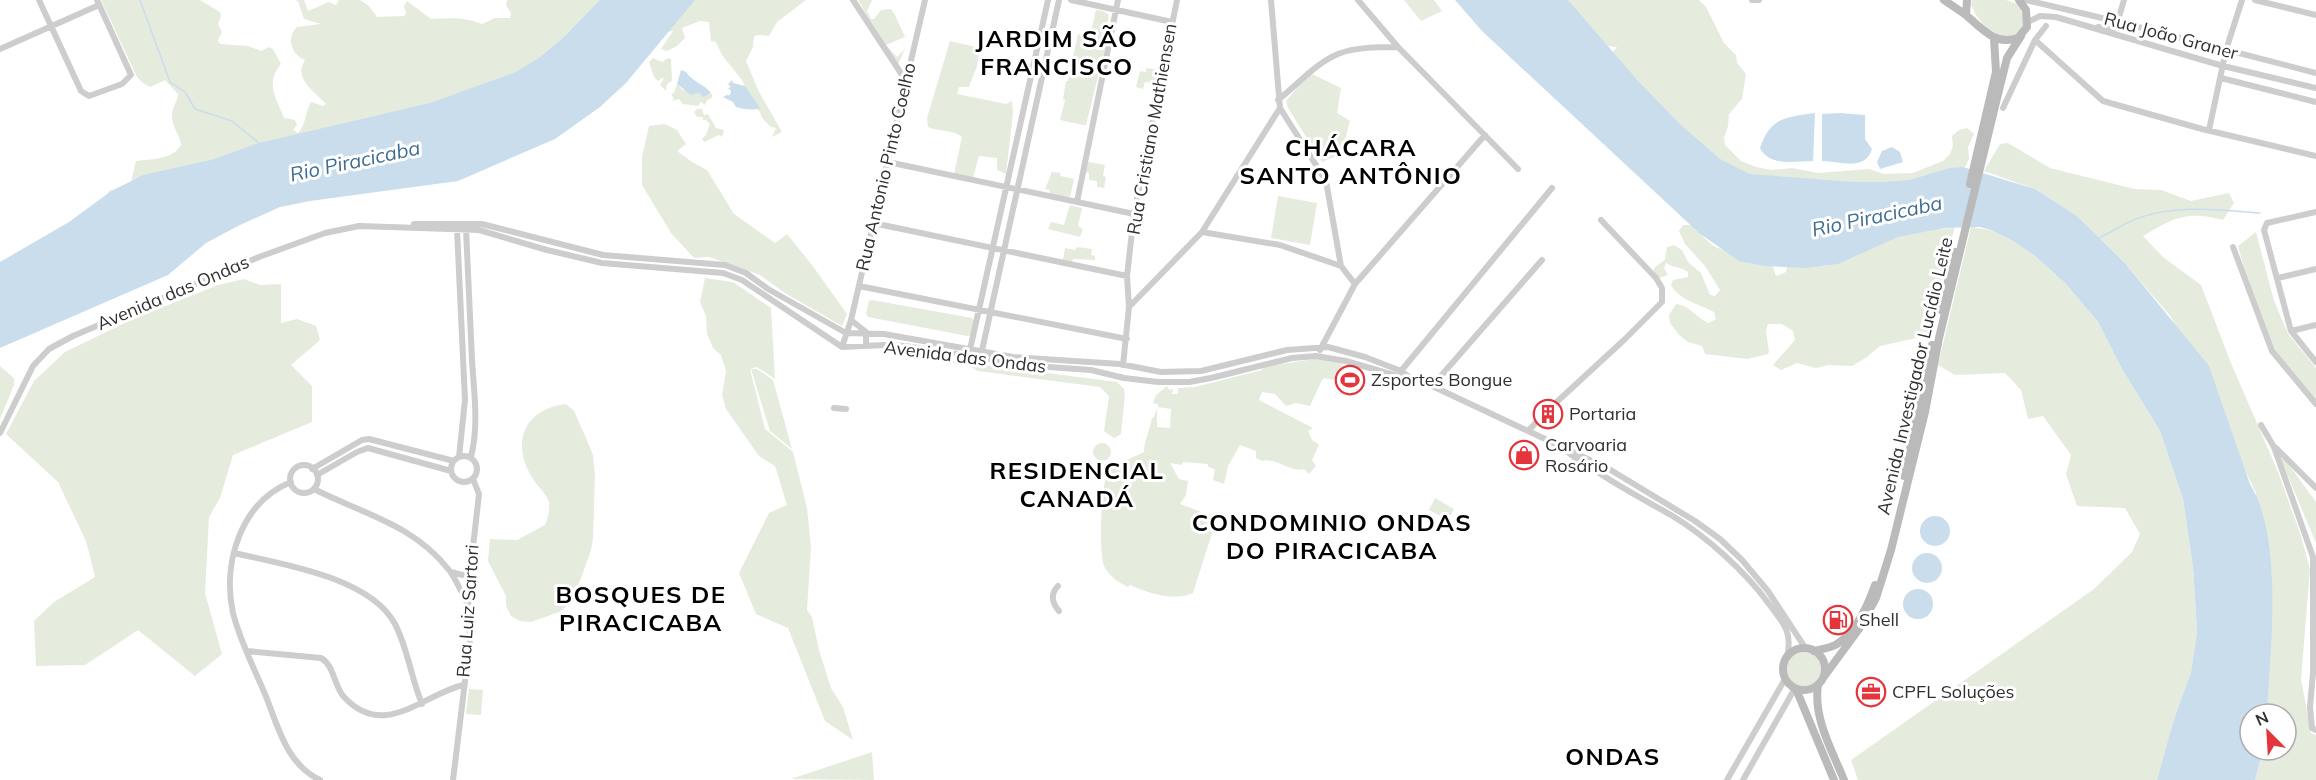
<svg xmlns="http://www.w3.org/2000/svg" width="2316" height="780" viewBox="0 0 2316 780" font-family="Mulish,sans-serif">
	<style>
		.green { fill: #e5ecde }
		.water { fill: #caddec }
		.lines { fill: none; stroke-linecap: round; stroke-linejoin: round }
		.stream { stroke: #caddec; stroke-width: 1.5 }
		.minor { stroke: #cdcdcd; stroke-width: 6 }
		.secondary { stroke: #bababa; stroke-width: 8 }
		.labels { text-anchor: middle; stroke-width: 6; stroke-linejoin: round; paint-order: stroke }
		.street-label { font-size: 18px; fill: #303030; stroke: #fff }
		.poi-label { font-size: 18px; fill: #303030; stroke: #fff; text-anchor: start }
		.water-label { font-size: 20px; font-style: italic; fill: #3e6d91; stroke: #fff }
		.district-label { font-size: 24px; font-weight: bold; letter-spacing: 1.5px; fill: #000; stroke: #fff }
	</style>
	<rect width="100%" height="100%" fill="#fff"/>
	<!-- green -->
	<path class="green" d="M 101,0 L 200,0 L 220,12 L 221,16 L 218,24 L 222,32 L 218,40 L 220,44 L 248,46 L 261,51 L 269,47 L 273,49 L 281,64 C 265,83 276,98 284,118 L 295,120 L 297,125 L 293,130 L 298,133 C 306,125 305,112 311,102 L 323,106 L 326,104 C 314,91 293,79 305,60 C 291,55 286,37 297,27 L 321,24 L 304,19 L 298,1 L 295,0 L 304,0 L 308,11 L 329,2 L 336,5 L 339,0 L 360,0 L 369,6 L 377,17 L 404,16 L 406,14 L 404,6 L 407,1 L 431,19 C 448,18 466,17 482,24 L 495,18 L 510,18 L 511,13 L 506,5 L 507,0 L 611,0 L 516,84 L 107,195 L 109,191 L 131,182 L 136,161 C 151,159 172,160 181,145 C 180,135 172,127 172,117 C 171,107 178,102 178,94 L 165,80 L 150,87 L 143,83 L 137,77 Z
		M 680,0 L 806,0 L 777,22 L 769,36 L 760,35 L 754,36 L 753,47 L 746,61 L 759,92 L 782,132 L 772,137 L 776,128 L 771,127 L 762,118 L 760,112 L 753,105 L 742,80 L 722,55 L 716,42 L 711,41 L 709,22 L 700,21 L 682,28 L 685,38 L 677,46 L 667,51 L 661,49 L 673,31 L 664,32 Z
		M 858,0 L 872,0 L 867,11 L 871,19 L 874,19 L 881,10 L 891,9 L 895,15 L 905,37 L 886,45 L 897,57 L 905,49 L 897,67 Z
		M 1404,0 L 1434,0 L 1442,11 L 1421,21 Z
		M 1561,0 L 1699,0 L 1706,7 L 1724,43 L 1736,55 L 1737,63 L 1746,74 L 1742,99 L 1729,114 L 1728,126 L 1724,138 L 1725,145 L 1741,161 L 1756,167 L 1772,170 L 1792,168 L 1818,173 L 1869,169 L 1884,174 L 1913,173 L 1943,161 L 1950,154 L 1953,146 L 1952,136 L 1959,130 L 1967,128 L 1974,134 L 1968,147 L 1969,159 L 1965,167 L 1912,190 L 1724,175 L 1612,53 L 1617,47 L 1606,46 Z
		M 1972,0 L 2006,0 L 2017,4 C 2043,39 1992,54 1971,5 Z
		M 1096,10 L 1103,11 L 1109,15 L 1104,42 L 1106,45 L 1086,125 L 1083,125 L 1060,120 L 1065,100 L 1063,99 L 1066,81 L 1068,81 L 1078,34 L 1090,37 Z
		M 950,41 L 980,48 L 977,66 L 969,87 L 959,87 L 957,94 L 1006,104 L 1012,101 L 1013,113 L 1006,174 L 997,170 L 997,158 L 979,156 L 973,178 L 954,174 L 962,137 C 952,129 939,132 928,127 L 927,118 Z
		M 653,58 L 662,62 L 668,58 L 671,59 L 672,81 L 667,84 L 666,91 L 660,85 L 664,78 L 662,78 L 658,81 L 654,77 L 649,62 Z
		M 1146,68 L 1159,70 L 1154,83 L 1145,82 L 1143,89 L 1136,87 L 1140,71 L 1146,72 Z
		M 1310,73 L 1341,88 L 1337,113 L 1350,121 L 1341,154 L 1322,162 L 1288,108 L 1286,101 Z
		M 677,84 L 683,90 L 712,94 L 712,98 L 707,100 L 705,105 L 701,102 L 698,106 L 683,104 L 679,99 L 672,101 L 674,99 L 671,94 L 674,93 Z
		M 697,109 L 702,109 L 704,115 L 708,114 L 716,128 L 724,130 L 722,137 L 719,135 L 704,142 L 702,139 L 706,135 L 710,124 L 706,120 L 703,120 L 703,117 L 697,117 L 694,112 Z
		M 665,124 L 677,130 L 686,144 L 677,151 L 692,162 L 707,170 L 734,214 L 775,243 L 787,234 L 812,265 L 847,314 L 842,326 L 785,293 L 760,275 L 709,257 L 694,258 L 671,233 L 642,185 L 642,157 L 649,126 Z
		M 2008,143 L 2050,168 L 2135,189 L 2161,190 L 2191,201 L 2229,193 L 2234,203 L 2223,220 C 2185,210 2174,218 2143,236 L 2163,257 L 2201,285 L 2231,363 L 2278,472 L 2301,536 L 2310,569 L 2301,679 L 2311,733 L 2316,735 L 2316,780 L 2255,780 L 2263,750 L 2286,750 L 2286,714 L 2267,714 L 2268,680 L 2256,493 L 2171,317 L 2125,263 L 2077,216 L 2035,189 L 1984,171 L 2000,144 Z
		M 1088,162 L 1105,165 L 1103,176 L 1106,177 L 1104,188 L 1097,187 L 1097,181 L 1089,180 L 1089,173 L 1086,172 Z
		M 1052,172 L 1061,173 L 1060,176 L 1074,179 L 1070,197 L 1049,194 L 1050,190 L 1045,189 Z
		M 1278,196 L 1317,203 L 1310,245 L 1271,238 Z
		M 1070,205 L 1082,208 L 1078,226 L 1083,229 L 1080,237 L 1048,229 L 1051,222 L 1064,225 Z
		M 1683,225 L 1691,225 L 1712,245 L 1718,248 L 1772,264 L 1776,276 L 1786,272 L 1787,267 L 1825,266 L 1858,255 L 1872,244 L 1926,229 L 1955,228 L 1945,257 L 1942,279 L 1928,307 L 1927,333 L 1925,336 L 1880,346 L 1867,357 L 1852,366 L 1829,365 L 1816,368 L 1797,363 L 1781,370 L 1773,365 L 1795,340 L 1793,331 L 1782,324 L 1768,324 L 1766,331 L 1769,352 L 1768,354 L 1747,359 L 1705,354 L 1702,346 L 1688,342 L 1679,335 L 1670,323 L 1669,315 L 1676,304 C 1691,306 1696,318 1709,323 L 1716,319 L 1714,312 C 1699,304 1679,300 1671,285 L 1673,280 L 1688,277 L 1688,272 C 1682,267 1673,268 1666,263 L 1664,268 L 1668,275 L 1659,278 L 1653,272 L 1655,267 L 1665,260 L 1667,247 L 1674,245 L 1682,250 L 1688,262 L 1701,273 L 1710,295 L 1715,296 L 1720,290 L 1705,266 L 1685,244 L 1679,231 Z
		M 1971,227 L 1991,230 L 2013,241 L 2034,255 L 2065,283 L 2098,322 L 2122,369 L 2160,431 L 2183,499 L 2193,567 L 2197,631 L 2191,672 L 2173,722 L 2157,780 L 1858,780 L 1851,760 L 2094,589 L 2132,552 L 2140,534 L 2125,508 L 2077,506 L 2066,474 L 2071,455 L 2043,416 L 2028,419 L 2021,390 L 2005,373 L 1955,375 L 1938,365 Z
		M 2256,232 L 2273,297 L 2281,318 L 2289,335 L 2316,368 L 2316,400 C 2299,379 2276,357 2265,331 C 2253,304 2246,274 2238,246 Z
		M 1077,247 L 1092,249 L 1091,255 L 1095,256 L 1095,260 L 1073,259 L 1072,262 L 1063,260 L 1065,248 L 1075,250 Z
		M 705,278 L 733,282 L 771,308 L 775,379 L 757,367 L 750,369 L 765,429 L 793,452 L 807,508 L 811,547 L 807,610 L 812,617 L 819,650 L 831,688 L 843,707 L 853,740 L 825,721 L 788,628 L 756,614 L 739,573 L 769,513 L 787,505 L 775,466 L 759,456 L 726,409 L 722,395 L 726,371 L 721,355 L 713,348 L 707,334 L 706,316 L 700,302 Z
		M 244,279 L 260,285 L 281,284 L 281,323 L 297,319 L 316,326 L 320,340 L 291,365 L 312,386 L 312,422 L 233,455 L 220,498 L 209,517 L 205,593 L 222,654 L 195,676 L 138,630 L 85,665 L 36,666 L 34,621 L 54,602 L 95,577 L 86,541 L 58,482 L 6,434 L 34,381 L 65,352 L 133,319 L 218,285 Z
		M 872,300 L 972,318 L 976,324 L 973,335 L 967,336 L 868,317 L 866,313 L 869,301 Z
		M 1320,358 L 1343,362 L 1334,380 L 1324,378 L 1322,380 L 1310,406 L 1296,403 L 1286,406 L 1275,394 L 1262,392 L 1259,400 L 1313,428 L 1308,431 L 1312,440 L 1319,445 L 1312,460 L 1316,466 L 1309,474 L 1304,469 C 1289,473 1277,457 1262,461 L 1256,458 L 1256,451 L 1240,445 L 1228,466 L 1224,484 L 1213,480 L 1215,469 L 1208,467 L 1208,464 L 1183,462 L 1182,465 L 1170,463 L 1179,479 L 1188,481 L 1186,495 L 1180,504 L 1212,516 L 1214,527 L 1193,593 C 1175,602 1148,593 1130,585 L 1128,587 C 1119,583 1108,575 1104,566 C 1099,553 1100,485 1108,474 C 1116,464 1133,457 1144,452 C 1144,440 1150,430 1152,418 L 1154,417 L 1157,408 L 1157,427 L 1170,428 L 1171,409 L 1158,407 L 1158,404 L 1153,403 L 1156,395 L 1167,386 L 1169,390 L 1173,389 L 1172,394 L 1178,394 L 1178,388 L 1195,387 L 1262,370 L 1263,367 Z
		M 953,361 L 1117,382 L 1124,389 L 1125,395 L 1121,434 L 1114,438 L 1104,431 L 1109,396 L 1100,387 L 978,371 L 970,366 L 953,363 Z
		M 0,366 L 14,378 L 14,385 L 0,419 Z
		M 751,369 L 757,369 L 773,380 L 792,449 L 770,431 Z
		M 566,404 L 574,411 L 586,438 L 593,455 L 595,476 L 593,539 L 591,550 L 580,581 L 567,606 L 559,612 L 531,622 L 520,621 L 511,616 L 506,606 L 506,596 L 488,561 L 490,539 L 517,540 L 545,525 C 548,518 550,510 549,502 C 546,493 538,487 533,479 C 510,443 524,409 566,404 Z
		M1093 452a9 9 0 1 1 18 0a9 9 0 1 1-18 0Z
		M 2284,458 L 2316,502 L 2316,543 L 2281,460 Z
		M 1435,498 L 1454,509 L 1448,520 L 1429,510 Z
		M1787 669a17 17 0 1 1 34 0a17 17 0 1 1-34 0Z
		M 469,689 L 483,690 L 481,715 L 466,714 Z
		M 872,752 L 874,780 L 791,779 Z"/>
	<!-- water -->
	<path class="water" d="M 600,0 L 695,0 L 626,83 L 600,107 L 555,139 L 458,181 L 310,201 L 280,207 L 240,225 L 206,243 L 168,275 L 0,348 L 0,262 L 69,222 L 110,192 L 143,175 L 211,160 L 259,143 L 430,103 L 516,72 L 539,58 L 563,38 Z
		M 1455,0 L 1568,0 L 1639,82 L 1681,125 L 1720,159 L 1750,174 L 1854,182 L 1885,182 L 1910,180 L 1949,168 L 1963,167 L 2035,189 L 2077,216 L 2125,263 L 2209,366 L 2250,484 C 2284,539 2270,651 2267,714 L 2250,714 L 2250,750 L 2263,750 L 2255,780 L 2157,780 L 2173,722 L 2191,672 L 2197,631 L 2193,567 L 2183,499 L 2160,431 L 2122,369 L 2098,322 L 2065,283 L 2034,255 L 2013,241 L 1991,230 L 1980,227 L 1944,228 L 1898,237 L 1838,264 L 1806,268 L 1765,266 L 1739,261 L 1699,233 L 1482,31 Z
		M 681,70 L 686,72 C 692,81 705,85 711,93 L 703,97 L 699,93 L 691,95 L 677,84 Z
		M 732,80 L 733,83 L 745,86 L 760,108 C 753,111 743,109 736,107 L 733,102 L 723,97 L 727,95 L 730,95 L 731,91 L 728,88 L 731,87 L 728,84 Z
		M 1815,113 L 1813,161 C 1795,161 1769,167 1760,148 C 1770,117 1787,117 1815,113 Z
		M 1840,113 L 1865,115 L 1865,139 L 1872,149 C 1865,172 1840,161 1822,161 L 1822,114 Z
		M 1892,147 L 1900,152 L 1903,162 L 1880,169 L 1877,162 L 1882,151 Z
		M1920 531a15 15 0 1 1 30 0a15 15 0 1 1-30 0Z
		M1912 568a15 15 0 1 1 30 0a15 15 0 1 1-30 0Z
		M1903 604a15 15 0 1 1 30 0a15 15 0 1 1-30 0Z"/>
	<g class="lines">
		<!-- stream -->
		<path class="stream" d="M 140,0 L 170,82 L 185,92 L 195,109 L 232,121 L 260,144
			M 2099,238 C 2111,232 2123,224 2136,219 C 2175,204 2220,210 2260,213"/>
		<!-- minor -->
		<path class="minor" d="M 39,0 L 81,91 L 89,96 L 122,84 L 131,75 L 97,0
			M 853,0 L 906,81
			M 1071,0 L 1172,22
			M 1358,0 L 1398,47 L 1518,169
			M 1752,0 L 1759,0
			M 2026,0 L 2119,22 L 2316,73
			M 2255,0 L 2316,15
			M 2028,22 L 2040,16 L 2056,17 L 2223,66 L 2316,88
			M 2098,27 L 2111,29 L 2116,27 L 2124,0
			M 2035,40 L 2103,101 L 2202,129 L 2316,156
			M 0,49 L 99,5
			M 2221,78 L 2316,102
			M 1278,100 C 1297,85 1316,63 1338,54 C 1355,47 1379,47 1398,47
			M 1280,108 L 1326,181 L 1341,266 L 1355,284
			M 2003,108 L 2035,40 L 2046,26
			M 2209,130 L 2226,50 L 2242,0
			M 888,162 L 1134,214
			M 1077,202 L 1118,0
			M 2316,212 L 2267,223 L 2264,230 L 2291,331 L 2316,362
			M 873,223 L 1127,276
			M 414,224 L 482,224 L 603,255 L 725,265 L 746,273 L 768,289 L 846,333 L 884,334 L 1013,357 L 1120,364 L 1161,372 L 1201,371 L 1287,350 L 1328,347 L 1365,357 L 1401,371 L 1409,377
			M 457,229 L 465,400 L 459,457
			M 466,229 C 468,273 470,316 472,360 C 474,393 479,425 471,457
			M 1202,232 L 1280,245 L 1341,266
			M 2233,247 L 2272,351 L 2316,404
			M 2278,278 L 2316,269
			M 859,286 L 1127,339
			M 1129,307 L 1202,232 L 1280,108 L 1271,0
			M 851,320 L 866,332 L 866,346
			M 2291,331 L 2316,325
			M 842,347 L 851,320 L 925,0
			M 1320,350 L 1355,284 L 1485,135
			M 969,354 L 1048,0
			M 981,355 L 1059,0
			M 1123,365 L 1129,307 L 1127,276 L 1134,214 L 1177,0
			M 1401,371 L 1552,188
			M 1433,385 L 1542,260
			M 834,408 L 846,409
			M 2261,425 L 2274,447 L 2313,557 L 2313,673 L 2310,707 L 2312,728 L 2316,730
			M 1528,431 L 1548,410 L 1625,339 L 1662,302 L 1662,288 L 1656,278 L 1601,220
			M 0,433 L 33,366 L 49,349 L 73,336 L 259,257 L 325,233 L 359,226 L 479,230 L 547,250 L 602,263 L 723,273 L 742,280 L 842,347 L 885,345 L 905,346 L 1035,366 L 1091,370 L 1124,378 L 1158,382 L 1189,382 L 1211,378 L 1292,358 L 1316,356 L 1346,361 L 1397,376 L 1415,378 L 1609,469 L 1695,521 L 1720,539 L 1742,560 L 1768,591 L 1806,649
			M 2276,448 L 2316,488
			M 1566,450 C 1574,459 1585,464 1596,471 C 1620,487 1646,501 1671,515 C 1706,536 1745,571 1769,604 C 1783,623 1793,631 1787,657
			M451 469a13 13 0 1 1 26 0a13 13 0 1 1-26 0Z
			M290 479a14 14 0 1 1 28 0a14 14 0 1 1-28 0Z
			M 312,469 L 362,440 L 369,439 L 454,461
			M 317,475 L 357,452 L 368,448 L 451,471
			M 291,482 C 241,502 222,563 233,613 C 240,641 254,668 265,694 C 278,726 286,764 320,780
			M 314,489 C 363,514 413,524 449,570 C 456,579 461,592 467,603
			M 234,553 C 281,564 370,577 395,624 C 408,649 411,678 422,704
			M 451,572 L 462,575 L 470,572
			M 1058,586 C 1050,594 1052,603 1059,611
			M 247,651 L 321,658 C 334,665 334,686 344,697 C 384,740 422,695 463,685
			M 453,780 L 470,640 L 468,591 L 479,494 L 473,479
			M 1727,780 L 1785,679
			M 1743,780 L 1795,688"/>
		<!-- secondary -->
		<path class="secondary" d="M 1944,0 L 1966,15
			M 1967,0 L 1966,15 C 1982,29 1996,46 2018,38 L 2027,27 L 2026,10 L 2019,0
			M 1970,184 L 1996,72 L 1994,38
			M 1941,310 L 1955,252
			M 1904,476 L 1932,345
			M1783 669a21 21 0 1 1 42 0a21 21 0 1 1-42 0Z
			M 1814,651 C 1822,649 1831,648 1837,644 C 1856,632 1868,605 1875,585
			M 1823,678 L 1859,629 L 1876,598 L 1891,550 L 1925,412 L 1939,338 L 1997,98 L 2007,58 L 2021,36
			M 1818,685 C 1813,718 1832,750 1844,780
			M 1796,689 L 1834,780"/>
	</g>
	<!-- icons -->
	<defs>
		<g id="stadium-ring" transform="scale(1.5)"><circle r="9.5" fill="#fff" stroke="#e3353b" stroke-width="1.5"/><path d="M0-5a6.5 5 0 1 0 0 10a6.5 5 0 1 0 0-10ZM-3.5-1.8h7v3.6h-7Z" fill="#e3353b"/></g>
		<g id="building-ring" transform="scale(1.5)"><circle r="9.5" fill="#fff" stroke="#e3353b" stroke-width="1.5"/><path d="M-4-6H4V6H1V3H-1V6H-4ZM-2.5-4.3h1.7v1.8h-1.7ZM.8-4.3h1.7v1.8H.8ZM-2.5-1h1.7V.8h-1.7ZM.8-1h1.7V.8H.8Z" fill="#e3353b"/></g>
		<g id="shop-ring" transform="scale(1.5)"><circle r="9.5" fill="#fff" stroke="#e3353b" stroke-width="1.5"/><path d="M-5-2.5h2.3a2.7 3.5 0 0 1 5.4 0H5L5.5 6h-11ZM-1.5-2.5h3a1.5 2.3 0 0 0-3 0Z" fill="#e3353b"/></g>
		<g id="fuel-ring" transform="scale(1.5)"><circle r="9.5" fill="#fff" stroke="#e3353b" stroke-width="1.5"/><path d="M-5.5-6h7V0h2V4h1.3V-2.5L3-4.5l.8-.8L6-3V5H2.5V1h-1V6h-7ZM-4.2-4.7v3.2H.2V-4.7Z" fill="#e3353b"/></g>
		<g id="office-ring" transform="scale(1.5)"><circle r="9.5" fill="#fff" stroke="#e3353b" stroke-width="1.5"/><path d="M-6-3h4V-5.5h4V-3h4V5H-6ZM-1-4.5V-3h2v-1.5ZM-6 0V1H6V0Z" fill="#e3353b"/></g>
	</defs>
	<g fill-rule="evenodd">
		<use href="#stadium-ring" x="1350" y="380"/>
		<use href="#building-ring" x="1548" y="414"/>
		<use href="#shop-ring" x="1524" y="455"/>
		<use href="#fuel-ring" x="1838" y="620"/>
		<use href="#office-ring" x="1871" y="692"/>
	</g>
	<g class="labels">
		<!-- street labels -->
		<g class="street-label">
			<text transform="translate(2171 36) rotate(15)" y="6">Rua João Graner</text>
			<text transform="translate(1152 129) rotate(-80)" y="6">Rua Cristiano Mathiensen</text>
			<text transform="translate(886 167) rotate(-77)" y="6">Rua Antonio Pinto Coelho</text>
			<text transform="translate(173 293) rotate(-23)" y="6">Avenida das Ondas</text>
			<text transform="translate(965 357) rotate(7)" y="6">Avenida das Ondas</text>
			<text transform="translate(1915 376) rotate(-77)" y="6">Avenida Investigador Lucídio Leite</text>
			<text transform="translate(468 611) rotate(-86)" y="6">Rua Luiz Sartori</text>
		</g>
		<!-- poi labels -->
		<g class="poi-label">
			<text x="1371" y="386">Zsportes Bongue</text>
			<text x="1569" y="420">Portaria</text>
			<text x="1545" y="451">Carvoaria<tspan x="1545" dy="21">Rosário</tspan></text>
			<text x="1859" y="626">Shell</text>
			<text x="1892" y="698">CPFL Soluções</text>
		</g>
		<!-- water labels -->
		<g class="water-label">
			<text transform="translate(355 161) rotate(-12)" y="7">Rio Piracicaba</text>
			<text transform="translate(1877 216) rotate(-12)" y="7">Rio Piracicaba</text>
		</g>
		<!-- district labels -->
		<g class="district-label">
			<text x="1057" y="47">JARDIM SÃO<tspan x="1057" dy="28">FRANCISCO</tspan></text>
			<text x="1351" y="156">CHÁCARA<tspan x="1351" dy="28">SANTO ANTÔNIO</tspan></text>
			<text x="1077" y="479">RESIDENCIAL<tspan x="1077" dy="28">CANADÁ</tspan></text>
			<text x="1332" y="531">CONDOMINIO ONDAS<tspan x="1332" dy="28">DO PIRACICABA</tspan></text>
			<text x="641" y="603">BOSQUES DE<tspan x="641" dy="28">PIRACICABA</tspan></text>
			<text x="1613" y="765">ONDAS</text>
		</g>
	</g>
	<!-- north arrow -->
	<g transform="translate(2268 732) rotate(336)"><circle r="28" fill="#ffffff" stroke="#acacac" stroke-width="1.5"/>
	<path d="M0-4.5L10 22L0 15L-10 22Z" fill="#e3353b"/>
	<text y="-9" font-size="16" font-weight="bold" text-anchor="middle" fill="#303030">N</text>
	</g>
</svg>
